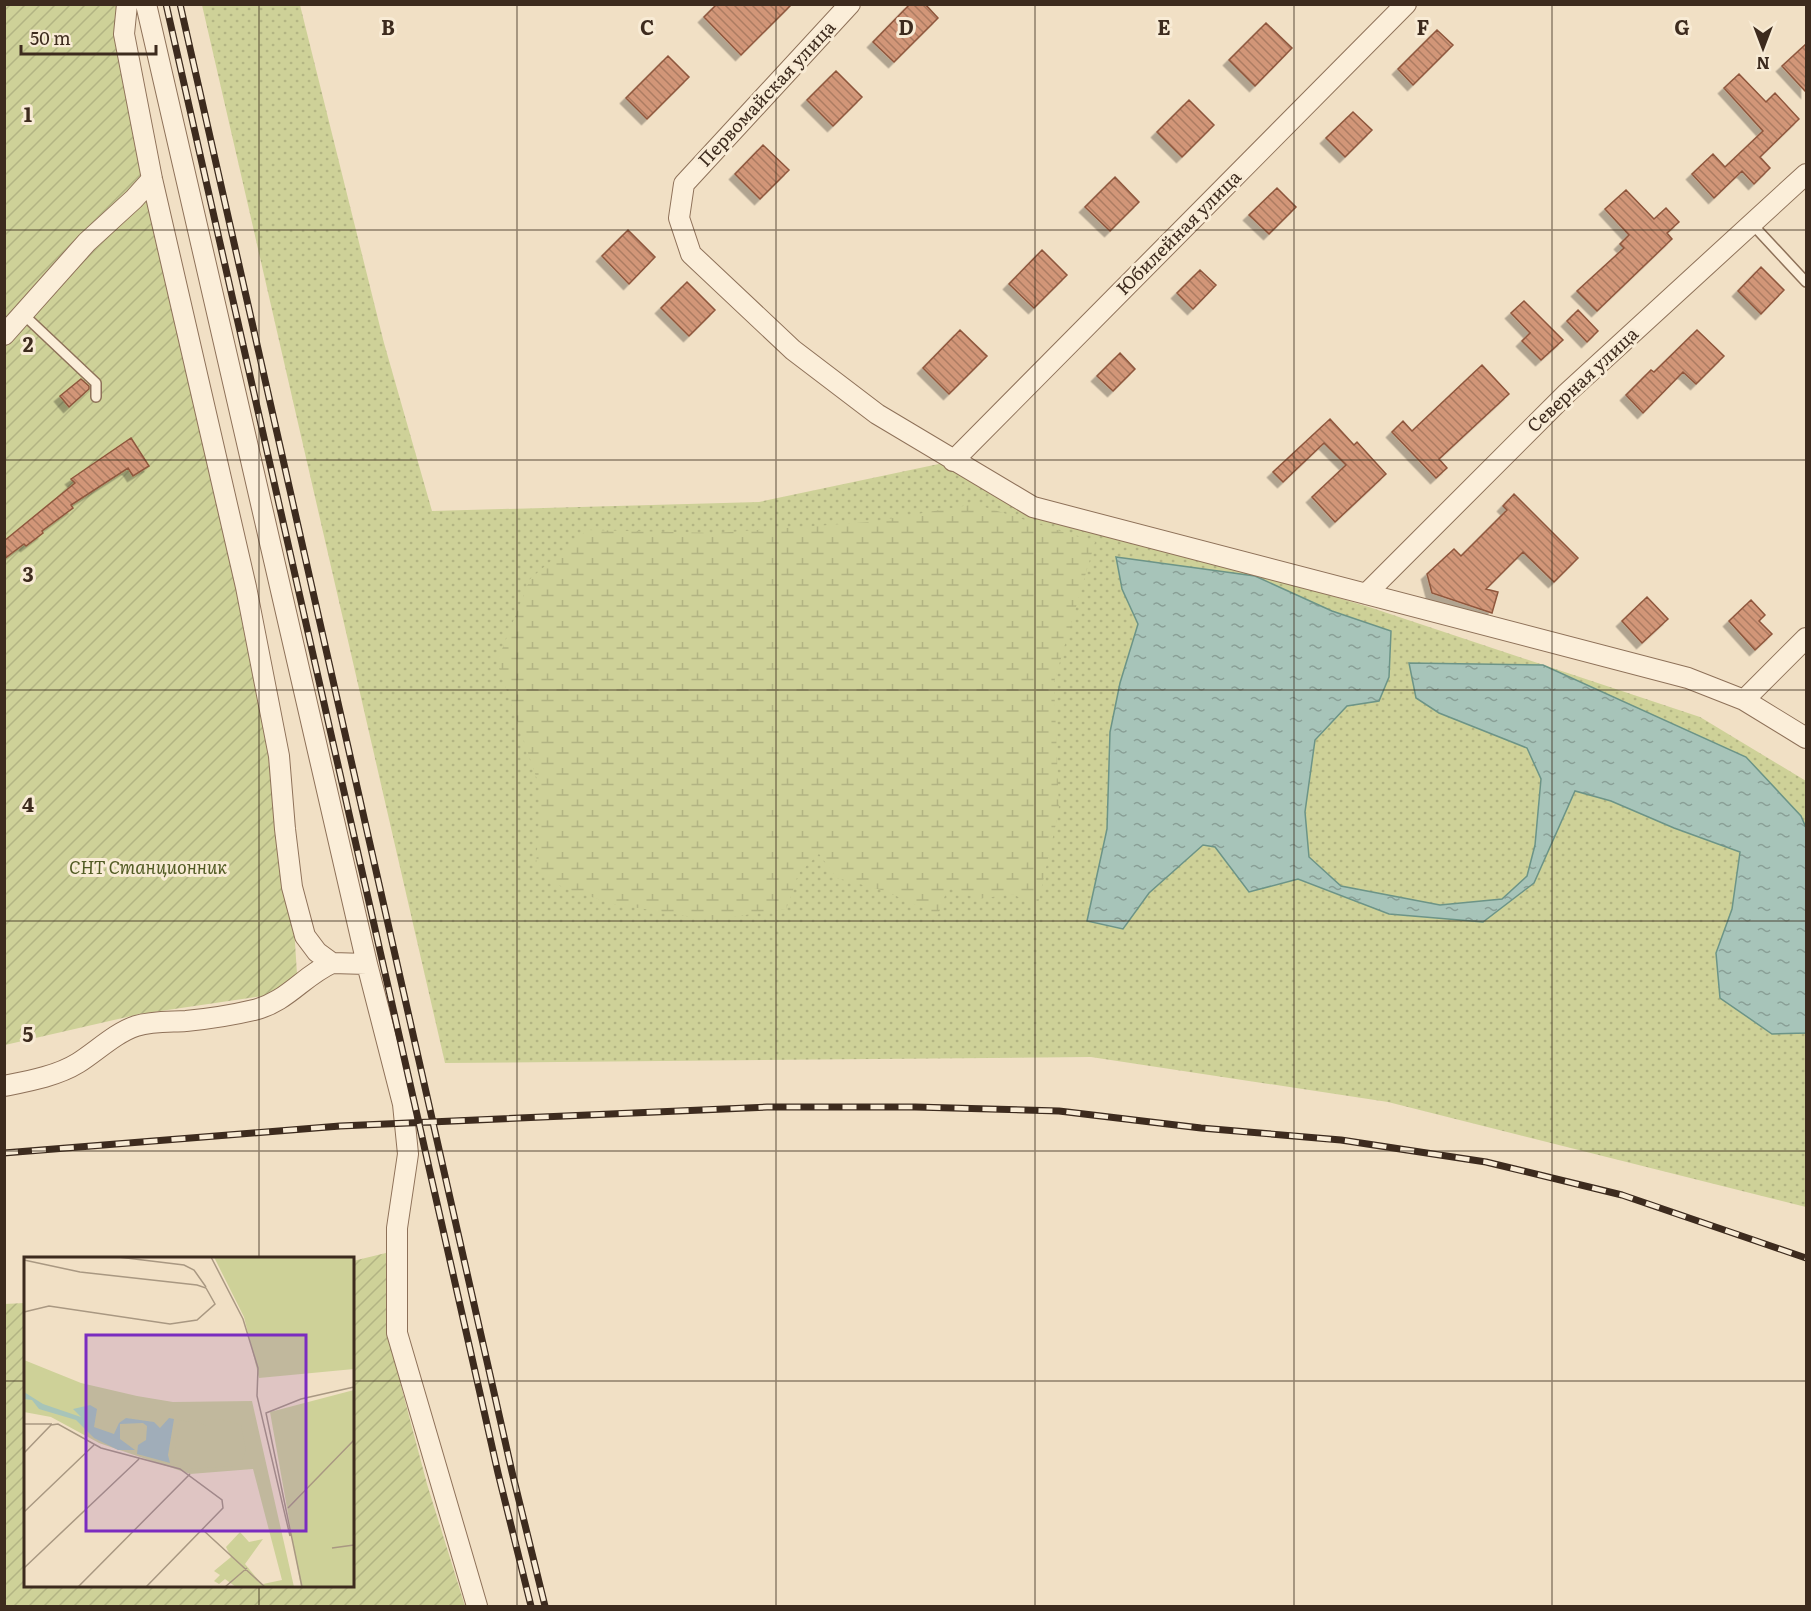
<svg xmlns="http://www.w3.org/2000/svg" width="1811" height="1611" viewBox="0 0 1811 1611" font-family="Literata,serif">
	<style>
		.grass { fill: url(#grass-dots) }
		.wetland { fill: url(#wetland-marsh) }
		.garden { fill: url(#garden-furrows) }
		.water { fill: url(#water-ripples); stroke: #6c9487; stroke-width: 1.5 }
		.building { fill: url(#building-back-hatch); stroke: #8f573d; stroke-width: 1.5; filter: url(#shadow) }
		.lines { fill: none; stroke-linecap: round; stroke-linejoin: round }
		.lane-casing { stroke: #8e7159; stroke-width: 12 }
		.street-casing { stroke: #8e7159; stroke-width: 22 }
		.lane { stroke: #fbeed9; stroke-width: 9 }
		.street { stroke: #fbeed9; stroke-width: 20 }
		.rail-casing { stroke: #3d2b1e; stroke-width: 7 }
		.rail { stroke: #f8ebd5; stroke-width: 4.5; stroke-dasharray: 14; stroke-linecap: butt }
		.grid { fill: none; stroke: #3d2b1e; stroke-width: 1.5; stroke-opacity: 0.55 }
		.labels { text-anchor: middle; stroke-width: 6; stroke-linejoin: round; paint-order: stroke }
		.street-label { font-size: 18px; fill: #3d2b1e; stroke: #f8ebd5 }
		.park-label { font-size: 18px; font-style: italic; fill: #515b23; stroke: #f8ebd5 }
		.inset-road { fill: none; stroke: #a99882; stroke-width: 1.5 }
		.view { fill: #7b2cbf; fill-opacity: 0.15; stroke: #7b2cbf; stroke-width: 3 }
		.inset-edge { fill: none; stroke: #3d2b1e; stroke-width: 3 }
		.grid-label { font-size: 20px; text-anchor: middle; font-weight: bold; fill: #3d2b1e; stroke: #f8ebd5; stroke-width: 6; stroke-linejoin: round; paint-order: stroke }
	</style>
	<defs>
		<pattern id="grass-dots" width="8" height="8" patternUnits="userSpaceOnUse" patternTransform="scale(1.5)"><rect width="8" height="8" fill="#ced198"/><path d="M2 2h.1M6 6h.1" fill="none" stroke="#b2b483" stroke-width="1.8" stroke-linecap="round"/></pattern>
		<pattern id="wetland-marsh" width="20" height="14" patternUnits="userSpaceOnUse" patternTransform="scale(1.5)"><rect width="20" height="14" fill="#ced198"/><path d="M1 5h8M5 5V1M11 12h8M15 12V8" fill="none" stroke="#b2b483"/></pattern>
		<pattern id="garden-furrows" width="10" height="10" patternUnits="userSpaceOnUse" patternTransform="scale(1.5)"><rect width="10" height="10" fill="#ced198"/><path d="M-1 1l2-2M0 10L10 0M9 11l2-2" fill="none" stroke="#b2b483"/></pattern>
		<pattern id="water-ripples" width="26" height="14" patternUnits="userSpaceOnUse" patternTransform="scale(1.5)"><rect width="26" height="14" fill="#a7c4b9"/><path d="M2 4q2-2 4 0t4 0M15 11q2-2 4 0t4 0" fill="none" stroke="#899f96"/></pattern>
		<pattern id="building-back-hatch" width="6" height="6" patternUnits="userSpaceOnUse" patternTransform="scale(1.5)"><rect width="6" height="6" fill="#d29678"/><path d="M-1 5l2 2M0 0l6 6M5-1l2 2" fill="none" stroke="#ac7b62"/></pattern>
		<filter id="shadow"><feDropShadow dx="-5.5" dy="5.5" stdDeviation="0" flood-color="#0004"/></filter>
	</defs>
	<rect width="100%" height="100%" fill="#f1e0c5"/>
	<!-- grass -->
	<path class="grass" d="M 202,5 L 300,5 L 384,343 L 432,511 L 759,502 L 953,461 L 1033,507 L 1369,607 L 1700,717 L 1806,781 L 1806,1207 L 1388,1102 L 1091,1057 L 445,1063 Z"/>
	<!-- wetland -->
	<path class="wetland" d="M 975,504 L 1095,542 L 1054,682 L 1059,810 L 1037,908 L 1013,894 L 978,899 L 948,887 L 938,915 L 885,891 L 837,878 L 819,854 L 800,872 L 786,909 L 711,920 L 614,904 L 563,888 L 536,866 L 541,791 L 497,662 L 530,579 L 587,530 L 715,533 L 870,522 Z"/>
	<!-- garden -->
	<path class="garden" d="M 4,5 L 132,5 L 128,33 L 284,770 L 297,974 L 276,994 L 140,1014 L 5,1045 Z
		M 390,1252 L 386,1329 L 427,1484 L 465,1606 L 5,1606 L 4,1304 L 25,1303 L 26,1586 L 352,1586 L 353,1261 Z"/>
	<!-- water -->
	<path class="water" d="M 1116,557 L 1255,576 L 1332,611 L 1391,631 L 1389,677 L 1379,701 L 1347,706 L 1315,740 L 1305,812 L 1309,857 L 1341,886 L 1440,905 L 1502,899 L 1527,876 L 1535,845 L 1541,779 L 1527,748 L 1439,713 L 1416,698 L 1409,663 L 1543,665 L 1746,757 L 1801,816 L 1806,828 L 1806,1033 L 1772,1034 L 1720,998 L 1716,953 L 1732,909 L 1740,852 L 1674,828 L 1611,801 L 1575,791 L 1534,883 L 1483,922 L 1389,914 L 1298,879 L 1249,892 L 1215,847 L 1203,845 L 1149,893 L 1123,929 L 1087,921 L 1107,829 L 1110,732 L 1120,683 L 1138,624 L 1122,589 Z"/>
	<!-- building -->
	<path class="building" d="M 717,4 L 792,4 L 741,55 L 704,17 Z
		M 910,4 L 925,4 L 938,18 L 894,62 L 873,42 Z
		M 1266,23 L 1292,48 L 1255,86 L 1229,60 Z
		M 1437,30 L 1453,45 L 1413,85 L 1398,69 Z
		M 1806,44 L 1806,92 L 1782,66 Z
		M 668,56 L 689,77 L 647,119 L 626,98 Z
		M 836,71 L 862,97 L 833,126 L 807,100 Z
		M 1739,74 L 1766,102 L 1775,93 L 1799,119 L 1760,157 L 1770,168 L 1754,184 L 1742,171 L 1714,198 L 1692,174 L 1713,154 L 1725,167 L 1763,131 L 1724,88 Z
		M 1189,100 L 1214,125 L 1182,157 L 1157,132 Z
		M 1353,112 L 1372,130 L 1345,157 L 1326,138 Z
		M 763,145 L 789,170 L 760,199 L 735,174 Z
		M 1115,177 L 1139,202 L 1110,231 L 1085,207 Z
		M 1277,188 L 1296,207 L 1269,234 L 1249,215 Z
		M 1626,190 L 1654,219 L 1666,208 L 1679,222 L 1667,233 L 1672,239 L 1597,311 L 1577,291 L 1624,248 L 1620,244 L 1629,235 L 1605,209 Z
		M 628,230 L 655,257 L 629,284 L 602,256 Z
		M 1042,250 L 1067,275 L 1034,308 L 1009,284 Z
		M 1761,267 L 1784,290 L 1761,314 L 1738,291 Z
		M 1200,270 L 1216,285 L 1193,309 L 1177,293 Z
		M 687,282 L 715,310 L 689,336 L 661,308 Z
		M 1524,301 L 1563,340 L 1541,360 L 1522,341 L 1530,333 L 1511,313 Z
		M 1578,310 L 1598,331 L 1587,342 L 1567,321 Z
		M 960,330 L 987,356 L 949,394 L 923,368 Z
		M 1697,330 L 1724,356 L 1696,384 L 1683,372 L 1643,413 L 1626,395 L 1651,370 L 1654,372 Z
		M 1120,353 L 1135,369 L 1113,391 L 1097,376 Z
		M 1482,365 L 1509,394 L 1439,459 L 1447,468 L 1436,478 L 1392,432 L 1403,421 L 1412,431 Z
		M 81,379 L 89,386 L 89,389 L 69,407 L 60,396 Z
		M 1330,419 L 1354,445 L 1357,442 L 1386,474 L 1335,522 L 1312,497 L 1346,465 L 1324,443 L 1283,482 L 1273,472 Z
		M 131,438 L 149,466 L 133,476 L 128,468 L 71,505 L 73,508 L 42,531 L 43,533 L 26,546 L 24,544 L 4,559 L 4,541 L 75,483 L 71,479 Z
		M 1514,494 L 1578,558 L 1554,582 L 1523,552 L 1486,589 L 1498,592 L 1492,613 L 1432,593 L 1427,574 L 1454,549 L 1461,556 L 1507,510 L 1503,506 Z
		M 1647,597 L 1668,619 L 1642,643 L 1622,621 Z
		M 1751,600 L 1765,615 L 1759,621 L 1772,634 L 1755,650 L 1729,621 Z"/>
	<g class="lines">
		<!-- lane casing -->
		<g class="lane-casing">
			<path id="lane" d="M 1753,225 L 1806,282
				M 24,315 L 96,383 L 96,397"/>
		</g>
		<!-- street casing -->
		<g class="street-casing">
			<path id="street" d="M 146,4 L 367,964 L 403,1104 L 408,1154 L 397,1228 L 397,1333 L 477,1606
				M 850,4 L 684,184 L 679,218 L 691,254 L 793,350 L 877,414 L 1033,507 L 1688,678 L 1744,700 L 1806,738
				M 4,335 L 87,242 L 134,199 L 152,179
				M 953,461 L 1406,4
				M 1366,594 L 1567,393 L 1806,174
				M 1744,700 L 1806,638
				M 332,963 L 367,964
				M 4,1086 C 29,1081 57,1076 78,1063 C 97,1051 115,1033 136,1026 C 152,1021 170,1022 186,1021 C 208,1019 233,1015 254,1010 C 287,1002 303,976 332,963 L 317,952 L 305,936 L 292,887 L 285,829 L 279,756 L 246,587 L 152,179 L 124,34 L 127,4"/>
		</g>
		<!-- lane -->
		<use href="#lane" class="lane"/>
		<!-- street -->
		<use href="#street" class="street"/>
		<!-- rail casing -->
		<g class="rail-casing">
			<path id="rail" d="M 166,4 L 498,1473 L 531,1606
				M 180,4 L 512,1472 L 545,1606
				M 4,1153 L 340,1126 L 767,1107 L 915,1107 L 1059,1111 L 1201,1128 L 1341,1140 L 1486,1162 L 1622,1195 L 1806,1258"/>
		</g>
		<!-- rail -->
		<use href="#rail" class="rail"/>
	</g>
	<!-- grid -->
	<path class="grid" d="M 259,4 L 259,1258M 517,4 L 517,1606M 776,4 L 776,1606M 1035,4 L 1035,1606M 1294,4 L 1294,1606M 1552,4 L 1552,1606M 4,230 L 1806,230M 4,460 L 1806,460M 4,690 L 1806,690M 4,921 L 1806,921M 4,1151 L 1806,1151M 4,1381 L 26,1381M 352,1381 L 1806,1381M 259,1586 L 259,1606"/>
	<g class="labels">
		<!-- street labels -->
		<g class="street-label">
			<text transform="translate(767 94) rotate(-47)" y="6">Первомайская улица</text>
			<text transform="translate(1179 233) rotate(-45)" y="6">Юбилейная улица</text>
			<text transform="translate(1583 380) rotate(-43)" y="6">Северная улица</text>
		</g>
		<!-- park labels -->
		<g class="park-label">
			<text x="148" y="874">СНТ Станционник</text>
		</g>
	</g>
	<!-- overview -->
	<g transform="translate(24 1257)">
		<rect width="330" height="330" fill="#f1e0c5"/>
		<path d="M 0,103 L 57,126 L 113,139 L 149,145 L 228,144 L 270,330 L 241,330 L 239,327 L 258,323 L 229,212 L 166,217 L 75,186 L 27,160 L 0,155 Z" fill="#ced198"/>
		<path d="M 216,275 L 225,285 L 239,282 L 221,307 L 240,330 L 212,330 L 201,322 L 195,327 L 190,324 L 196,318 L 190,314 L 207,300 L 202,290 Z" fill="#ced198"/>
		<path d="M 168,162 L 182,169 L 186,163 L 196,162 L 217,168 L 222,193 L 218,203 L 211,209 L 163,212 L 149,208 L 156,163 L 166,165 Z" fill="#ced198"/>
		<path d="M 190,0 L 330,0 L 330,112 L 235,121 L 220,60 ZM 330,133 L 330,330 L 277,330 L 246,155 Z" fill="#ced198"/>
		<path d="M 0,135 L 19,147 L 57,160 L 49,152 L 66,148 L 73,152 L 70,170 L 90,177 L 95,166 L 102,161 L 130,165 L 136,171 L 145,161 L 150,162 L 144,198 L 146,206 L 113,197 L 114,188 L 122,183 L 123,169 L 119,166 L 96,167 L 96,182 L 111,193 L 94,193 L 70,181 L 52,163 L 15,152 L 8,143 L 0,142 Z" fill="#a7c4b9"/>
		<path class="inset-road" d="M 94,0 L 160,8 L 170,13 L 182,30M 187,0 L 219,62 L 234,111 L 233,139 L 266,279M 0,3 L 56,15 L 173,28 L 182,31 L 191,47 L 173,63 L 146,67 L 25,49 L 0,55M 0,167 L 28,167M 0,196 L 27,168 L 34,167 L 77,191 L 156,212 L 198,243 L 199,251 L 122,330M 264,251 L 330,183M 0,255 L 70,188M 179,273 L 241,330M 308,291 L 330,288M 0,311 L 115,202M 54,330 L 166,217M 201,330 L 223,311M 278,330 L 242,156 L 277,142 L 330,130"/>
		<path class="view" d="M 62,78 L 282,78 L 282,274 L 62,274 Z"/>
		<rect width="330" height="330" class="inset-edge"/>
	</g>
	<g class="grid-label">
		<text x="388" y="35">B</text>
		<text x="647" y="35">C</text>
		<text x="906" y="35">D</text>
		<text x="1164" y="35">E</text>
		<text x="1423" y="35">F</text>
		<text x="1682" y="35">G</text>
		<text x="28" y="122">1</text>
		<text x="28" y="352">2</text>
		<text x="28" y="582">3</text>
		<text x="28" y="812">4</text>
		<text x="28" y="1042">5</text>
	</g>
	<!-- border -->
	<rect width="1811" height="1611" fill="none" stroke="#3d2b1e" stroke-width="12"/>
	<!-- north arrow -->
	<g transform="translate(1763 48) rotate(180)" stroke="#f8ebd5" stroke-width="4.5" paint-order="stroke">
	<path d="M0-4.5L10 22L0 15L-10 22Z" fill="#3d2b1e"/>
	<text y="-9" font-size="16" font-weight="bold" text-anchor="middle" fill="#3d2b1e">N</text>
	</g>
	<!-- scale -->
	<path d="M21 45v9h135v-9" fill="none" stroke="#3d2b1e" stroke-width="3"/>
	<text x="30" y="45" font-size="18" fill="#3d2b1e" stroke="#f8ebd5" stroke-width="4.5" paint-order="stroke">50 m</text>
</svg>
